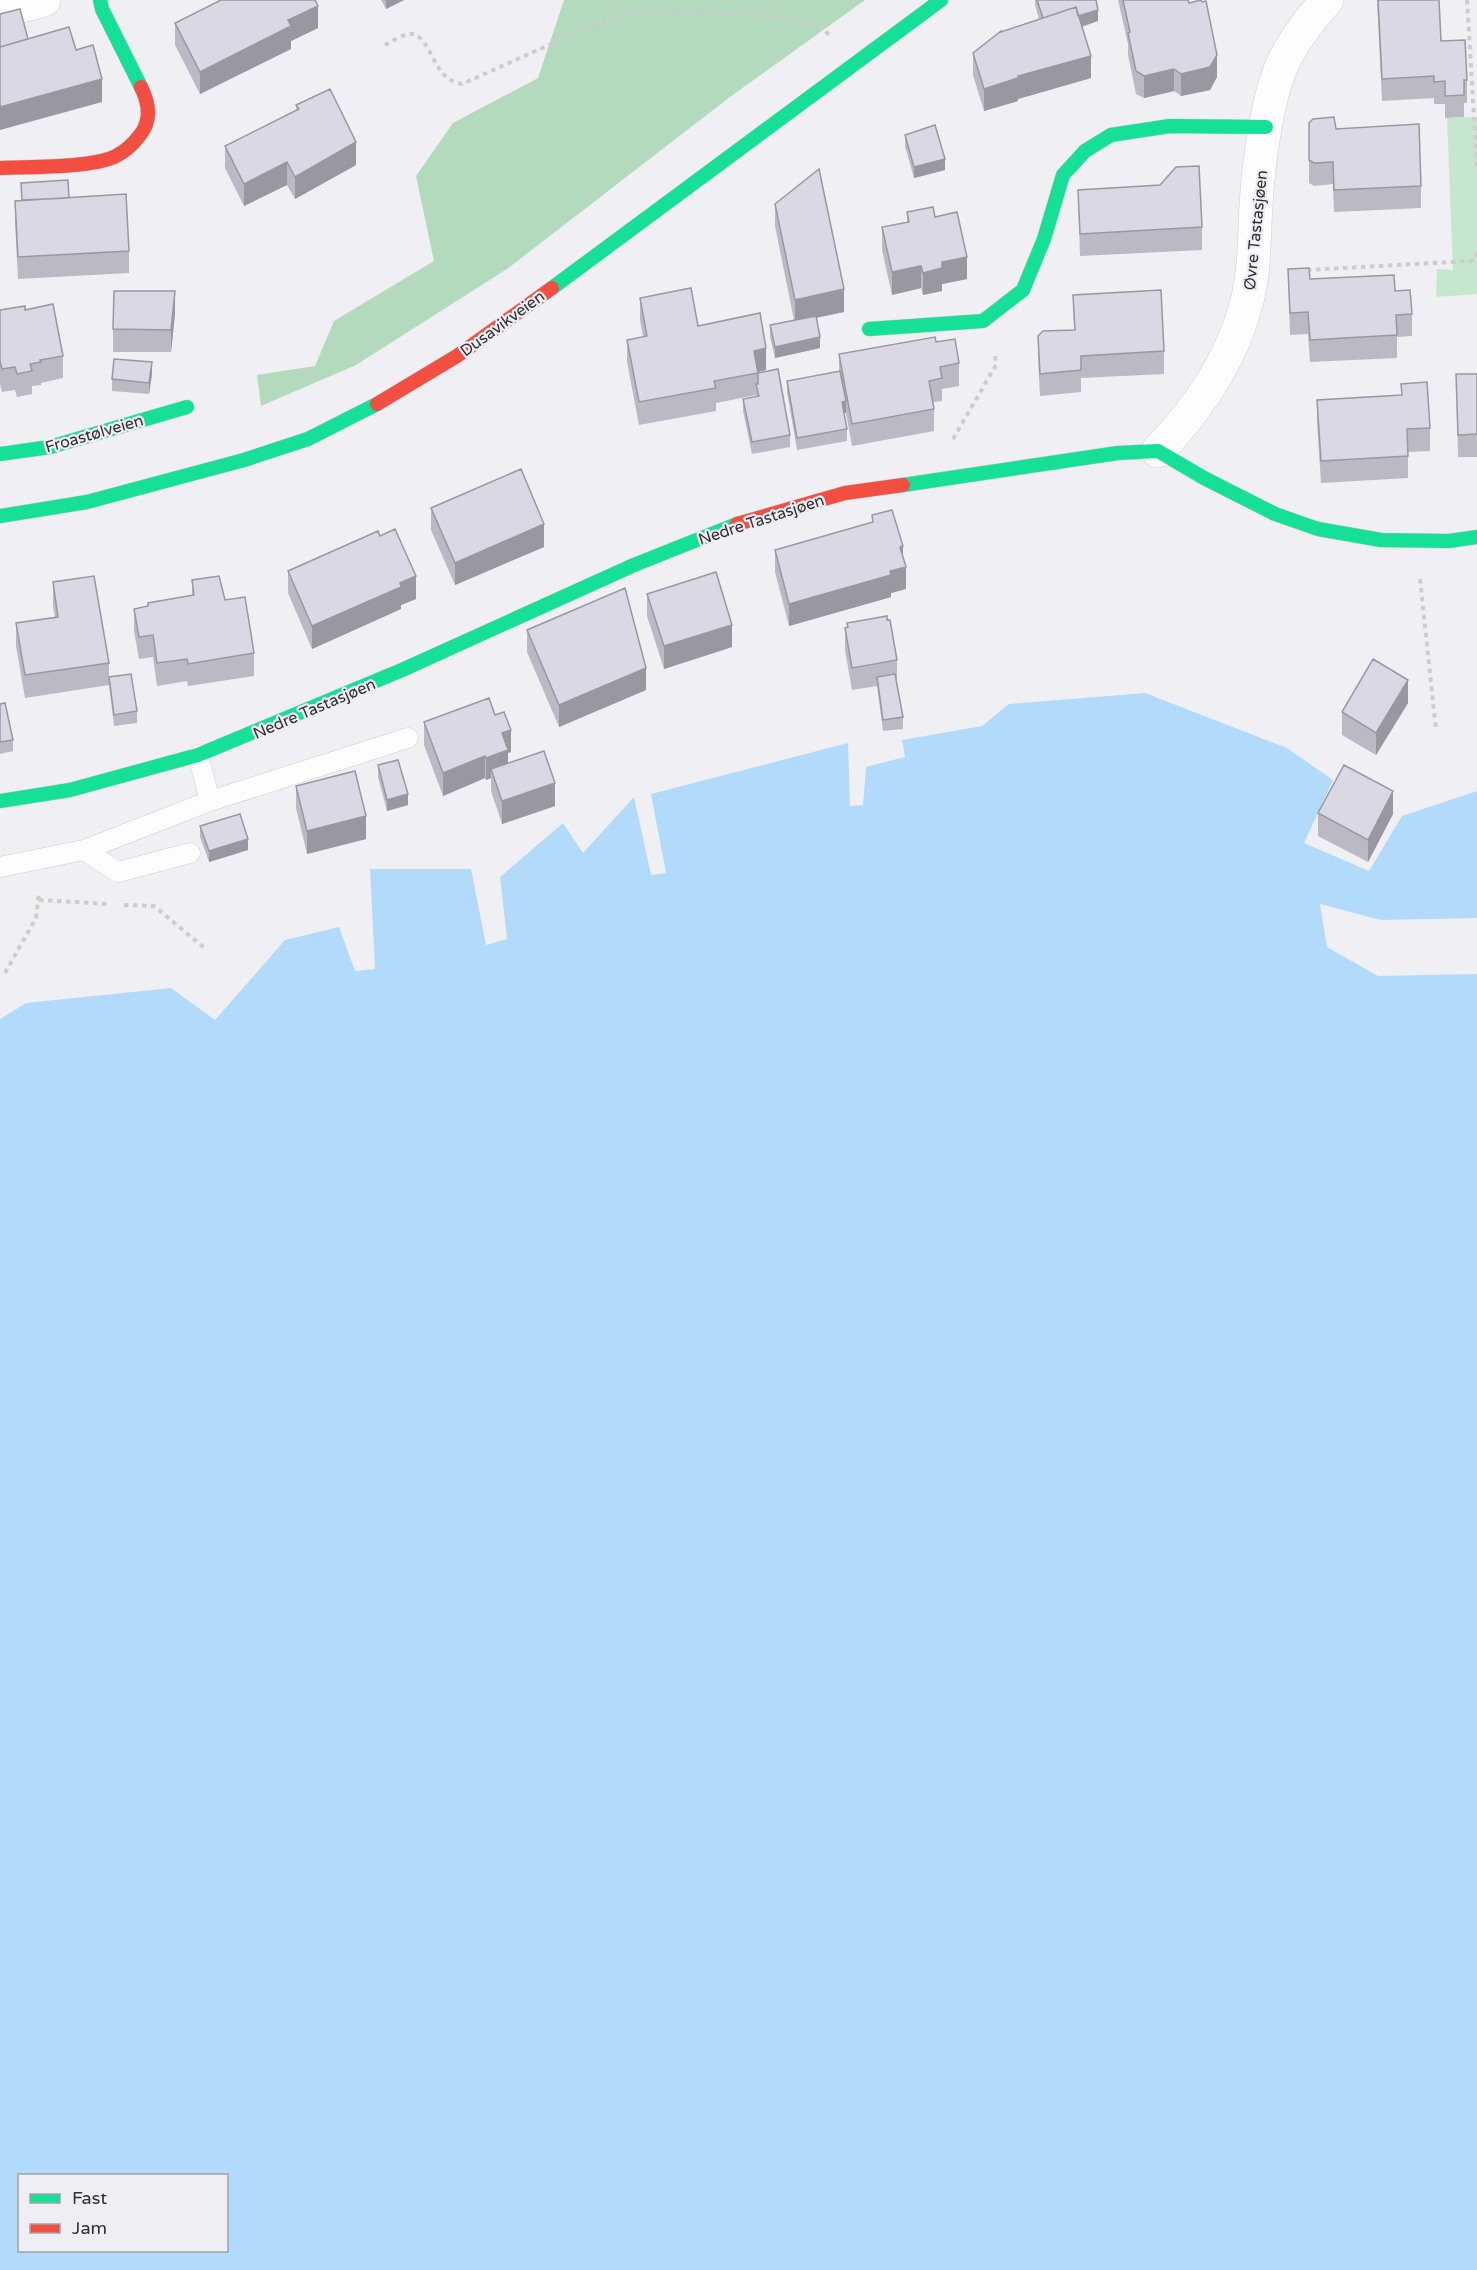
<svg xmlns="http://www.w3.org/2000/svg" width="1477" height="2270" viewBox="0 0 1477 2270" font-family="'Varela Round',sans-serif">
	<style>
		.green { fill: #c7e6ce }
		.forest { fill: #b3dabd }
		.water { fill: #b2dbfb; fill-rule: evenodd }
		.lines { fill: none; stroke-linecap: round; stroke-linejoin: round }
		.lane-casing { stroke: #cecdd1; stroke-width: 21 }
		.street-casing { stroke: #cecdd1; stroke-width: 34 }
		.fast-casing { stroke: #cecdd1; stroke-width: 15 }
		.jam-casing { stroke: #cecdd1; stroke-width: 15 }
		.path { stroke: #cdcdce; stroke-width: 4; stroke-dasharray: 4.5 4.5; stroke-linecap: butt }
		.lane { stroke: #fdfdfd; stroke-width: 20 }
		.street { stroke: #fdfdfd; stroke-width: 33 }
		.fast { stroke: #16e098; stroke-width: 14 }
		.jam { stroke: #f24e42; stroke-width: 14 }
		.wall { fill: #bbbac4 }
		.shaded-wall { fill: #9997a0 }
		.building { fill: #dad8e4; stroke: #9997a0; stroke-width: 1.5 }
		.labels { text-anchor: middle; stroke-width: 4.5; stroke-linejoin: round; paint-order: stroke }
		.street-label { font-size: 16px; fill: #303032; stroke: #efeef5 }
	</style>
	<rect width="100%" height="100%" fill="#f0eff4"/>
	<!-- green -->
	<path class="green" d="M 1477,117 L 1477,294 L 1436,297 L 1437,269 L 1453,270 L 1447,118 Z"/>
	<!-- forest -->
	<path class="forest" d="M 564,0 L 865,0 L 730,97 L 507,269 L 356,365 L 261,406 L 257,375 L 315,366 L 334,321 L 434,261 L 416,176 L 453,123 L 538,78 Z"/>
	<!-- water -->
	<path class="water" d="M 1145,693 L 1287,748 L 1333,780 L 1304,843 L 1369,871 L 1402,816 L 1477,791 L 1477,918 L 1381,920 L 1320,904 L 1327,947 L 1378,976 L 1477,974 L 1477,2270 L 0,2270 L 0,1019 L 26,1003 L 171,988 L 215,1020 L 285,940 L 339,927 L 355,971 L 375,969 L 370,869 L 471,869 L 486,945 L 507,939 L 500,877 L 563,823 L 583,853 L 634,797 L 651,875 L 666,873 L 651,794 L 848,743 L 850,806 L 863,805 L 866,767 L 905,757 L 902,740 L 982,726 L 1009,704 ZM 20,2176 L 226,2176 L 226,2250 L 20,2250 Z"/>
	<g class="lines">
		<!-- lane casing -->
		<g class="lane-casing">
			<path id="lane" d="M 198,755 L 210,801
				M 84,850 L 118,872 L 190,853
				M 0,867 L 84,850 L 210,801 L 408,738"/>
		</g>
		<!-- street casing -->
		<g class="street-casing">
			<path id="street" d="M 0,12 L 44,0
				M 1158,451 C 1198,409 1233,358 1247,301 C 1255,270 1254,237 1256,206 C 1258,167 1267,97 1283,63 C 1293,41 1311,18 1327,0"/>
		</g>
		<!-- fast casing -->
		<g class="fast-casing">
			<path id="fast" d="M 100,0 L 102,9 L 141,87
				M 552,288 L 941,0
				M 869,329 L 983,321 L 1023,290 L 1044,239 L 1063,175 L 1085,151 L 1111,135 L 1170,126 L 1266,127
				M 0,454 L 50,447 L 187,407
				M 903,485 L 1118,453 L 1158,451 L 1204,478 L 1275,514 L 1318,529 L 1381,540 L 1449,541 L 1477,537
				M 0,516 L 87,502 L 244,460 L 308,439 L 377,404
				M 0,801 L 70,790 L 198,755 L 402,670 L 634,565 L 737,524"/>
		</g>
		<!-- jam casing -->
		<g class="jam-casing">
			<path id="jam" d="M 0,168 C 28,167 93,168 116,156 C 126,151 134,143 140,135 C 152,120 149,103 141,87
				M 377,404 L 457,356 L 552,288
				M 737,524 L 845,493 L 903,485"/>
		</g>
		<!-- path -->
		<path class="path" d="M 1467,0 L 1477,167
			M 385,45 C 393,41 404,33 412,34 C 433,38 431,79 462,84 L 618,14 L 694,12 L 771,16 L 818,23 L 831,37
			M 1307,270 L 1471,261 L 1475,259 L 1477,251
			M 953,439 L 996,365 L 995,356
			M 1420,579 L 1436,730
			M 39,900 L 108,904
			M 124,905 L 154,906 L 207,950
			M 5,973 L 36,918 L 39,892"/>
		<!-- lane -->
		<use href="#lane" class="lane"/>
		<!-- street -->
		<use href="#street" class="street"/>
		<!-- fast -->
		<use href="#fast" class="fast"/>
		<!-- jam -->
		<use href="#jam" class="jam"/>
	</g>
	<!-- wall -->
	<path class="wall" d="M 381,0 L 404,0 L 386,9 Z
		M 1035,0 L 1096,0 L 1098,21 L 1082,27 L 1091,78 L 1018,99 L 1018,101 L 984,111 L 973,75 L 973,53 L 1001,32 L 1039,19 L 1035,5 Z
		M 1118,0 L 1188,0 L 1217,77 L 1210,90 L 1181,96 L 1174,91 L 1144,98 L 1136,94 L 1128,55 L 1128,44 Z
		M 1377,0 L 1439,0 L 1441,41 L 1467,80 L 1467,103 L 1464,103 L 1464,117 L 1445,118 L 1445,104 L 1434,104 L 1434,98 L 1382,101 Z
		M 175,23 L 318,28 L 291,41 L 291,49 L 200,94 L 175,45 Z
		M 296,105 L 356,165 L 295,199 L 287,185 L 244,206 L 225,168 L 225,146 L 296,110 Z
		M 1309,123 L 1336,129 L 1421,186 L 1421,208 L 1334,212 L 1333,184 L 1314,186 L 1309,183 Z
		M 905,135 L 945,170 L 914,178 L 905,146 Z
		M 21,183 L 69,198 L 129,251 L 129,273 L 18,279 L 15,223 L 15,201 L 21,200 Z
		M 1078,190 L 1202,227 L 1202,250 L 1080,256 Z
		M 775,204 L 844,312 L 816,318 L 820,348 L 775,358 L 770,337 L 770,325 L 794,320 L 775,226 Z
		M 907,212 L 935,217 L 967,279 L 942,284 L 942,291 L 923,295 L 921,288 L 892,295 L 882,250 L 882,227 L 907,222 Z
		M 1288,269 L 1310,279 L 1395,291 L 1412,314 L 1412,336 L 1397,337 L 1397,358 L 1310,362 L 1308,334 L 1290,335 Z
		M 1073,295 L 1164,351 L 1164,374 L 1081,378 L 1081,392 L 1040,396 L 1038,358 L 1038,336 L 1074,330 Z
		M 640,298 L 698,326 L 766,370 L 758,372 L 790,435 L 790,447 L 752,454 L 743,411 L 743,399 L 756,397 L 756,395 L 716,403 L 716,411 L 639,425 L 627,362 L 627,340 L 643,337 L 640,320 Z
		M 0,310 L 25,310 L 63,356 L 63,378 L 41,383 L 41,385 L 32,386 L 32,394 L 17,397 L 15,390 L 2,392 L 0,384 Z
		M 175,314 L 171,352 L 113,352 L 113,329 Z
		M 936,342 L 959,363 L 959,386 L 942,389 L 942,401 L 933,402 L 934,409 L 934,431 L 852,446 L 846,413 L 844,413 L 847,429 L 847,441 L 797,450 L 787,392 L 787,381 L 839,371 L 839,354 Z
		M 152,374 L 149,394 L 112,391 L 112,379 Z
		M 1456,374 L 1477,374 L 1477,457 L 1458,457 Z
		M 1401,384 L 1430,428 L 1430,451 L 1408,452 L 1408,478 L 1321,483 L 1317,422 L 1317,400 L 1401,395 Z
		M 431,508 L 544,547 L 455,585 L 431,530 Z
		M 872,515 L 903,556 L 906,589 L 891,593 L 891,597 L 789,626 L 775,572 L 775,550 L 872,522 Z
		M 380,536 L 416,599 L 401,605 L 401,609 L 312,649 L 288,593 L 288,571 Z
		M 192,580 L 225,600 L 254,653 L 254,676 L 188,686 L 187,681 L 157,686 L 153,657 L 139,659 L 134,631 L 134,609 L 148,607 L 148,603 L 192,596 Z
		M 53,582 L 109,663 L 109,677 L 137,711 L 137,723 L 114,726 L 109,685 L 25,698 L 16,646 L 16,623 L 55,618 L 53,605 Z
		M 647,594 L 732,647 L 664,669 L 647,616 Z
		M 847,623 L 897,660 L 897,683 L 903,717 L 903,729 L 883,731 L 877,686 L 852,690 L 845,650 L 845,628 L 847,627 Z
		M 527,630 L 646,690 L 559,727 L 527,652 Z
		M 1408,703 L 1376,755 L 1342,735 L 1342,712 Z
		M 0,704 L 13,740 L 13,751 L 0,754 Z
		M 495,715 L 511,752 L 508,753 L 508,763 L 555,806 L 502,824 L 491,791 L 491,778 L 486,780 L 485,778 L 443,796 L 424,745 L 424,722 Z
		M 378,765 L 408,805 L 387,811 L 378,777 Z
		M 296,786 L 366,839 L 307,854 L 296,808 Z
		M 1318,813 L 1393,814 L 1368,862 L 1318,836 Z
		M 200,826 L 248,850 L 209,862 L 200,837 Z"/>
	<!-- shaded-wall -->
	<path class="shaded-wall" d="M 386,0 L 404,0 L 386,9 Z
		M 318,6 L 318,28 L 291,41 L 291,49 L 200,94 L 200,72 L 288,20 Z
		M 1098,10 L 1098,21 L 1045,38 L 1045,27 Z
		M 1217,55 L 1217,77 L 1210,90 L 1181,96 L 1181,74 Z
		M 1091,56 L 1091,78 L 1018,99 L 1018,101 L 984,111 L 984,89 L 1018,76 Z
		M 1174,69 L 1174,91 L 1144,98 L 1144,76 Z
		M 102,79 L 102,102 L 0,130 L 0,107 Z
		M 356,142 L 356,165 L 295,199 L 295,177 Z
		M 945,159 L 945,170 L 914,178 L 914,167 Z
		M 287,162 L 287,185 L 244,206 L 244,184 Z
		M 967,257 L 967,279 L 942,284 L 942,291 L 923,295 L 923,273 L 942,262 Z
		M 921,266 L 921,288 L 892,295 L 892,272 Z
		M 844,289 L 844,312 L 795,322 L 795,300 Z
		M 175,291 L 175,314 L 171,352 L 171,330 Z
		M 820,337 L 820,348 L 775,358 L 775,347 Z
		M 766,348 L 766,370 L 754,373 L 754,351 Z
		M 152,362 L 152,374 L 149,394 L 149,383 Z
		M 846,401 L 846,413 L 842,413 L 842,402 Z
		M 544,524 L 544,547 L 455,585 L 455,563 Z
		M 903,546 L 903,567 L 906,567 L 906,589 L 891,593 L 891,597 L 789,626 L 789,604 L 890,571 L 900,547 Z
		M 416,576 L 416,599 L 401,605 L 401,609 L 312,649 L 312,626 Z
		M 732,625 L 732,647 L 664,669 L 664,646 Z
		M 646,668 L 646,690 L 559,727 L 559,705 Z
		M 1408,680 L 1408,703 L 1376,755 L 1376,733 Z
		M 511,730 L 511,752 L 508,753 L 508,772 L 491,769 L 491,778 L 486,780 L 486,758 L 502,733 Z
		M 485,756 L 485,778 L 443,796 L 443,773 Z
		M 555,783 L 555,806 L 502,824 L 502,801 Z
		M 1393,791 L 1393,814 L 1368,862 L 1368,840 Z
		M 408,794 L 408,805 L 387,811 L 387,800 Z
		M 366,816 L 366,839 L 307,854 L 307,831 Z
		M 248,839 L 248,850 L 209,862 L 209,851 Z"/>
	<!-- building -->
	<path class="building" d="M 221,0 L 315,0 L 318,6 L 288,20 L 291,26 L 200,72 L 175,23 Z
		M 1037,0 L 1096,0 L 1098,10 L 1078,16 L 1076,7 L 1043,18 Z
		M 1123,0 L 1188,0 L 1189,3 L 1201,0 L 1202,2 L 1206,1 L 1217,55 L 1210,67 L 1181,74 L 1174,69 L 1144,76 L 1136,71 L 1128,33 L 1130,32 Z
		M 1378,0 L 1439,0 L 1441,41 L 1465,40 L 1467,80 L 1464,80 L 1464,95 L 1445,96 L 1445,81 L 1434,82 L 1434,76 L 1382,79 Z
		M 1076,7 L 1091,56 L 1018,76 L 1018,78 L 984,89 L 973,53 L 1001,31 L 1001,32 Z
		M 20,9 L 28,39 L 0,47 L 0,14 Z
		M 69,27 L 76,50 L 93,45 L 102,79 L 0,107 L 0,47 Z
		M 330,89 L 356,142 L 295,177 L 287,162 L 244,184 L 225,146 L 299,109 L 296,105 Z
		M 1334,117 L 1336,129 L 1419,124 L 1421,186 L 1334,190 L 1333,162 L 1314,163 L 1309,160 L 1309,123 L 1313,119 Z
		M 935,125 L 945,159 L 914,167 L 905,135 Z
		M 1199,166 L 1202,227 L 1080,234 L 1078,190 L 1160,185 L 1176,167 Z
		M 819,169 L 844,289 L 795,300 L 775,204 Z
		M 68,180 L 69,198 L 22,200 L 21,183 Z
		M 126,194 L 129,251 L 18,257 L 15,201 Z
		M 933,207 L 935,217 L 957,212 L 967,257 L 942,262 L 942,268 L 923,273 L 921,266 L 892,272 L 882,227 L 909,222 L 907,212 Z
		M 1309,268 L 1310,279 L 1394,275 L 1395,291 L 1410,290 L 1412,314 L 1396,315 L 1397,335 L 1310,340 L 1308,312 L 1290,313 L 1288,269 Z
		M 691,288 L 698,326 L 760,313 L 766,348 L 754,351 L 758,373 L 714,381 L 716,388 L 639,402 L 627,340 L 647,336 L 640,298 Z
		M 1161,290 L 1164,351 L 1081,356 L 1081,370 L 1040,374 L 1038,336 L 1043,331 L 1075,330 L 1073,295 Z
		M 114,291 L 175,291 L 171,330 L 113,329 Z
		M 53,304 L 63,356 L 40,360 L 41,362 L 30,364 L 32,371 L 17,374 L 15,367 L 2,369 L 0,361 L 0,310 L 25,306 L 25,310 Z
		M 816,316 L 820,337 L 775,347 L 770,325 Z
		M 935,337 L 936,342 L 955,339 L 959,363 L 940,367 L 942,378 L 929,381 L 934,409 L 852,424 L 839,354 Z
		M 114,359 L 152,362 L 149,383 L 112,379 Z
		M 778,369 L 790,435 L 752,442 L 743,399 L 759,396 L 756,384 L 758,384 L 758,373 Z
		M 840,371 L 846,401 L 842,402 L 847,429 L 797,438 L 787,381 Z
		M 1456,374 L 1477,374 L 1477,434 L 1458,435 Z
		M 1427,382 L 1430,428 L 1407,429 L 1408,456 L 1321,461 L 1317,400 L 1402,395 L 1401,384 Z
		M 521,469 L 544,524 L 455,563 L 431,508 Z
		M 892,510 L 903,546 L 900,547 L 906,567 L 890,571 L 891,575 L 789,604 L 775,550 L 873,522 L 872,515 Z
		M 395,529 L 416,576 L 400,583 L 401,587 L 312,626 L 288,571 L 378,531 L 380,536 Z
		M 716,572 L 732,625 L 664,646 L 647,594 Z
		M 94,576 L 109,663 L 25,675 L 16,623 L 58,617 L 53,582 Z
		M 219,576 L 225,600 L 245,597 L 254,653 L 188,664 L 187,659 L 157,663 L 153,635 L 139,637 L 134,609 L 148,606 L 148,603 L 194,595 L 192,580 Z
		M 625,588 L 646,668 L 559,705 L 527,630 Z
		M 887,616 L 887,620 L 890,620 L 897,660 L 852,668 L 845,628 L 848,627 L 847,623 Z
		M 1373,659 L 1408,680 L 1376,733 L 1342,712 Z
		M 131,674 L 137,711 L 114,715 L 109,677 Z
		M 895,674 L 903,717 L 883,720 L 877,677 Z
		M 489,698 L 495,715 L 504,712 L 511,730 L 502,733 L 508,750 L 486,758 L 485,756 L 443,773 L 424,722 Z
		M 5,703 L 13,740 L 0,742 L 0,704 Z
		M 544,751 L 555,783 L 502,801 L 491,769 Z
		M 398,760 L 408,794 L 387,800 L 378,765 Z
		M 1344,765 L 1393,791 L 1368,840 L 1318,813 Z
		M 355,771 L 366,816 L 307,831 L 296,786 Z
		M 240,814 L 248,839 L 209,851 L 200,826 Z"/>
	<g class="labels">
		<!-- street labels -->
		<g class="street-label">
			<text transform="translate(1255 230) rotate(-84)" y="6">Øvre Tastasjøen</text>
			<text transform="translate(502 323) rotate(-36)" y="6">Dusavikveien</text>
			<text transform="translate(94 433) rotate(-16)" y="6">Froastølveien</text>
			<text transform="translate(761 519) rotate(-18)" y="6">Nedre Tastasjøen</text>
			<text transform="translate(314 708) rotate(-23)" y="6">Nedre Tastasjøen</text>
		</g>
	</g>
	<!-- legend -->
	<rect x="18" y="2174" width="210" height="78" fill="#efeef5" stroke="#a3a2a7" stroke-width="1.5"/>
	<rect x="30" y="2194" width="30" height="9" fill="#16e098" stroke="#a3a2a7" stroke-width="1.5"/>
	<text x="72" y="2204" font-size="18" fill="#303032">Fast</text>
	<rect x="30" y="2224" width="30" height="9" fill="#f24e42" stroke="#a3a2a7" stroke-width="1.5"/>
	<text x="72" y="2234" font-size="18" fill="#303032">Jam</text>
</svg>
